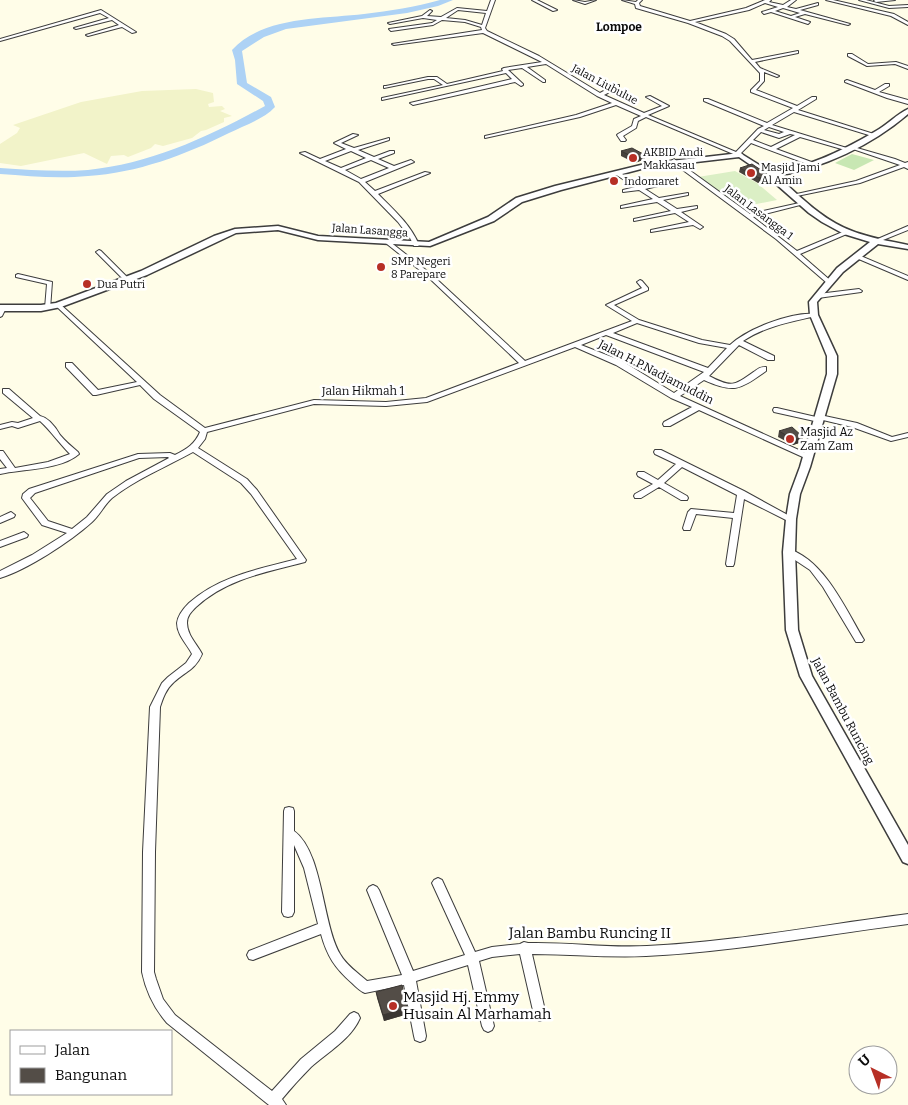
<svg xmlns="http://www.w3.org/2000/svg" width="908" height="1105" viewBox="0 0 908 1105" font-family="Bitter,serif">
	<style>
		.farmland { fill: #f2f3c9 }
		.green { fill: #c8e7b3 }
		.pitch { fill: #dbefc5 }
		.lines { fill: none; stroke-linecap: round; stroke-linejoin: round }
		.river { fill: #add2f5; fill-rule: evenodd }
		.minor-casing { stroke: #3d3d3d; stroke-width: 2 }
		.tertiary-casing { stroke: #3d3d3d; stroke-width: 3 }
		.minor { fill: #fff; fill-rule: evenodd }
		.tertiary { fill: #fff; fill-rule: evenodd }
		.wall { fill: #47423d }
		.shaded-wall { fill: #3a3632 }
		.building { fill: #534d47; stroke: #3a3632 }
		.poi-dot { fill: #b72f25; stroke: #fff; stroke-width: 2 }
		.labels { text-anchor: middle; stroke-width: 5; stroke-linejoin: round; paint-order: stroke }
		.far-street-label { font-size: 11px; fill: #0a0a0a; stroke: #fff }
		.far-poi-label { font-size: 11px; fill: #0a0a0a; stroke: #fff; text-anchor: start }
		.far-quarter-label { font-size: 12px; font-weight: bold; fill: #0a0a0a; stroke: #fff }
		.street-label { font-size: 12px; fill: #0a0a0a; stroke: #fff }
		.poi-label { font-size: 12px; fill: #0a0a0a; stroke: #fff; text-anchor: start }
		.near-street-label { font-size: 15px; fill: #0a0a0a; stroke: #fff }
		.near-poi-label { font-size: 15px; fill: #0a0a0a; stroke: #fff; text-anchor: start }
	</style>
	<rect width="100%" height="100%" fill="#fffde8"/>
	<!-- farmland -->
	<path class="farmland" d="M 196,89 L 213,93 L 214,102 L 208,104 L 209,107 L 222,106 L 225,109 L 220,111 L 232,116 L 224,118 L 224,122 L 206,130 L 201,131 L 192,138 L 163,146 L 155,144 L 151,148 L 128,157 L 124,155 L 111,156 L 107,164 L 84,153 L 21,166 L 0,163 L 0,144 L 17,133 L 20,128 L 13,125 L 81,102 L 142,91 Z"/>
	<!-- green -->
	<path class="green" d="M 852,154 L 874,160 L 854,170 L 835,163 Z"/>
	<!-- pitch -->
	<path class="pitch" d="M 735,171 L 757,183 L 777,200 L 741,207 L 698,177 Z"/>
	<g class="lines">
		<!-- river -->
		<path class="river" d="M 440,0 L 453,0 L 438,6 L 407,13 L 286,29 L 264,37 L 242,51 L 247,83 L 271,97 L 275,107 C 264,119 243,126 229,133 C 185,155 137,173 88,176 C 58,179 29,176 0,174 L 0,168 C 29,170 59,172 88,170 C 151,164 210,136 265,106 L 263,101 L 237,84 L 235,60 L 232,50 C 263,16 322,19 364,14 C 390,11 415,7 440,0 Z"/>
		<!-- minor casing -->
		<g class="minor-casing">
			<path id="minor" d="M 491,0 L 495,0 L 485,28 L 487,31 L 539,56 L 600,93 L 615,85 L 619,85 L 619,87 L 604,95 L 644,113 L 662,106 L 646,97 L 650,96 L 669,106 L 648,115 L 736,152 L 758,129 L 764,126 L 704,101 L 704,99 L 708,99 L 767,123 L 793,108 L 751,92 L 751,90 L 760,81 L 760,73 L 730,41 L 722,36 L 688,23 L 636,8 L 635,4 L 622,0 L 636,2 L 638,0 L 642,0 L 639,3 L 640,6 L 690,21 L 746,8 L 765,0 L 771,0 L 769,2 L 783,5 L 791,0 L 796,0 L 787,7 L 796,9 L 818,3 L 818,5 L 800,10 L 850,24 L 848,25 L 805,14 L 795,17 L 810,22 L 808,24 L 771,12 L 764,14 L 762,12 L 778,7 L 765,3 L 749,10 L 695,22 L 726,34 L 734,39 L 752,60 L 798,51 L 798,53 L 755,62 L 760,68 L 779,76 L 777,77 L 764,72 L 764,81 L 756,90 L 797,106 L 812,97 L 816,97 L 816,99 L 798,110 L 877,135 L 872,136 L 794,112 L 772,125 L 850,149 L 845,150 L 800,137 L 776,149 L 817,164 L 817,166 L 815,167 L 751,143 L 741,153 L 743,155 L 742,156 L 738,156 L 646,117 L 638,121 L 636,128 L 623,136 L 626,140 L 625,141 L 621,141 L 617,135 L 618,134 L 632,126 L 634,119 L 641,116 L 616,105 L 580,117 L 485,138 L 485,136 L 576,115 L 612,103 L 597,96 L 546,64 L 527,67 L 545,80 L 545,82 L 543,82 L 522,68 L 508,70 L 523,84 L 523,85 L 521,86 L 515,82 L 413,105 L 410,103 L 512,79 L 506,73 L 382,100 L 382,98 L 443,85 L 434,79 L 428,79 L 384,88 L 384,86 L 386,86 L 428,77 L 437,77 L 447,84 L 503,71 L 502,69 L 504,68 L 542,62 L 483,33 L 394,45 L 392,44 L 482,30 L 481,27 L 465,22 L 442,20 L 433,25 L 391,31 L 389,29 L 432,23 L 437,20 L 423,18 L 390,24 L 388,23 L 422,16 L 430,10 L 432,11 L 427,16 L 441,17 L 457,8 L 487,11 ZM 783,8 L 800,13 L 791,16 L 775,11 ZM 458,10 L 486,13 L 482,25 L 465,20 L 446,18 ZM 769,127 L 784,132 L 779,134 L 764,130 ZM 761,132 L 779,138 L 790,134 L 795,135 L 771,147 L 753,140 Z
				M 532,0 L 537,0 L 557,10 L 553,11 Z
				M 573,0 L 585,2 L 596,0 L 585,4 Z
				M 826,0 L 833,0 L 894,14 L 908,22 L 908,25 L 891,16 Z
				M 859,0 L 866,0 L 889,6 L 908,5 L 908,7 L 889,8 Z
				M 875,0 L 895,0 L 876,2 L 874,1 Z
				M 101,10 L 136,32 L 132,33 L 122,27 L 88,36 L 86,35 L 119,25 L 112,20 L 76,29 L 74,28 L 109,18 L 100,13 L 0,41 L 0,39 Z
				M 848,54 L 852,54 L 868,64 L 896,62 L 908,66 L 908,69 L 895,64 L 867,66 L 848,56 Z
				M 847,80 L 875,90 L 885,84 L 889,84 L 889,86 L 879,92 L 908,100 L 908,104 L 887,98 L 845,82 L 845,81 Z
				M 353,134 L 358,135 L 341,143 L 354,148 L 389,138 L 389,140 L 358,150 L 374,157 L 390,151 L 394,151 L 394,153 L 378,159 L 394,166 L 411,160 L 414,162 L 365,182 L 375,191 L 425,172 L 430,173 L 378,194 C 393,209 411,225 419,245 L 418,246 L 414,246 L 410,238 L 398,222 L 359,182 L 300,153 L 305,152 L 320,159 L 346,149 L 334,143 ZM 351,151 L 366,158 L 341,168 L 325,161 ZM 371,160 L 389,168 L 361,179 L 345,170 Z
				M 850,146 L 895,159 L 905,163 L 908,162 L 908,169 L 904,167 L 860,183 L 792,197 L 792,195 L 856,181 L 900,165 L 850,148 Z
				M 674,159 L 750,214 L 804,202 L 804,204 L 753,217 L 797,251 L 845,231 L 849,231 L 849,233 L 800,254 L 831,281 L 831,283 L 827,283 L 776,239 L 672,162 L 671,161 Z
				M 615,172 L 619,172 L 641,186 L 671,181 L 671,183 L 645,189 L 659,198 L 688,193 L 688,195 L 663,200 L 677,209 L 697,206 L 697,208 L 681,212 L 703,227 L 700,229 L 693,225 L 651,232 L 651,230 L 689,222 L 675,213 L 634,221 L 634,219 L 671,211 L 657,202 L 621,208 L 621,206 L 653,199 L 639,190 L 623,192 L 623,190 L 635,187 L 615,174 Z
				M 908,226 L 908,230 L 878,242 L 873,241 Z
				M 389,241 L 431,274 L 525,361 L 632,321 L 606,305 L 642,288 L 637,282 L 640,280 L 642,281 L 648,288 L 648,290 L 614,305 L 639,320 L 702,340 L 730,345 C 747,329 792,311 816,314 L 816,316 C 790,322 766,326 743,341 L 774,356 L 774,360 L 768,360 L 739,345 L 709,376 C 732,388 734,386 755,371 C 759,368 761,367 766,367 L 766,371 C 740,389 735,394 704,380 L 680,396 L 812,456 L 808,458 L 805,458 L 699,410 L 670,426 L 664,426 L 663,424 L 664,422 L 692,407 L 671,398 L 616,365 L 575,347 L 427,402 L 386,406 L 314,404 L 207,432 L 205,439 L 198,448 L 247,479 L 257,490 L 306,560 L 305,562 C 267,572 226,579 196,607 C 191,612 187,616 187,623 C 187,635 197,644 202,654 C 196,669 185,672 174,682 C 166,689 163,698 160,707 L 155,852 L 154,972 L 156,979 L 163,999 L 175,1015 L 272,1091 L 301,1059 L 335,1031 L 350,1014 L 354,1012 L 358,1014 L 360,1018 C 351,1039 328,1052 311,1067 C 301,1077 291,1088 282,1099 L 286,1105 L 269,1105 L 167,1023 C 154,1008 146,991 142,972 L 143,852 L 150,707 L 162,683 L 168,677 L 186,663 L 192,654 C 187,644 177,635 177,623 C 178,615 184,608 189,603 C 219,576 259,569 297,559 L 251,494 L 241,483 L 193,452 C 166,467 136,479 112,498 C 104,505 100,515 92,522 C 71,541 27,570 0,578 L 0,571 L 32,555 L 67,533 L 42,525 L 22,498 L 23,494 L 29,489 L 138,454 L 170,453 L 175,455 C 187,449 195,444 200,432 L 154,399 L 140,385 L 96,395 L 93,395 L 66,367 L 66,363 L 72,363 L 98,390 L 137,382 L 56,306 L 56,304 L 60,304 L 160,395 L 205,428 L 314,400 L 386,402 L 426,398 L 519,363 L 427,276 L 387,244 L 386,243 ZM 637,323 L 699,343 L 727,348 L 708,368 L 613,333 ZM 606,335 L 704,372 L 674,393 L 622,361 L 581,345 ZM 168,457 L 169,458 L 126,481 L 107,494 L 87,517 L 72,529 L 48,521 L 30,498 L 35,493 L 139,458 Z
				M 99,250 L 101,251 L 129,279 L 129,281 L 125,281 L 96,252 Z
				M 856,254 L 908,276 L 908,280 L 854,257 L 853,256 Z
				M 18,274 L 52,282 L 50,309 L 46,309 L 45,308 L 47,284 L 16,277 L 16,275 Z
				M 859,289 L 862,291 L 861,292 L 818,298 L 815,296 L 818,294 Z
				M 3,306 L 6,308 L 2,316 L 0,317 L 0,307 Z
				M 3,389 L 9,389 L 40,416 C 49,418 56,428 60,435 C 65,441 72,447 78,452 L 79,454 C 61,470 22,469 0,474 L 0,469 L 7,468 L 0,459 L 0,451 L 3,451 L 15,468 L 48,462 L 70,454 C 59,443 51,431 40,421 L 18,428 L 12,426 L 0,429 L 0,425 L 12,422 L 18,423 L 33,418 L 3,393 Z
				M 774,408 L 777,408 L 816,417 L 820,415 L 857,423 L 892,437 L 908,433 L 908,437 L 891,441 L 852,427 L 823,420 L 819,422 L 774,412 L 773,410 Z
				M 655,450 L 661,450 L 744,491 L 795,519 L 794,521 L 788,521 L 744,499 L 734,564 L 733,566 L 727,566 L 726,564 L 733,518 L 696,514 L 690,530 L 684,530 L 683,528 L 688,512 L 691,509 L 734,513 L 737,495 L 682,467 L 664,483 L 687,496 L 688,498 L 687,500 L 681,500 L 659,487 L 641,498 L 635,498 L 634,496 L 635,494 L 653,484 L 638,476 L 637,474 L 638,472 L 644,472 L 658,480 L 676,464 L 655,454 L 654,452 Z
				M 11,512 L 15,515 L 14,517 L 0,523 L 0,517 Z
				M 24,532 L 28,535 L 27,537 L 0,547 L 0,541 Z
				M 789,549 C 825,561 846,610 864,640 L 862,642 L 856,642 L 823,587 L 810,570 L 786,554 L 785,552 L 786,550 Z
				M 289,807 L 293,808 L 294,811 L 294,831 C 323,852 322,923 340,954 C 346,965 358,973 367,981 L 402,975 L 367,890 L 369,887 L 373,885 L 377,887 L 379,890 L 413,971 L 465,955 L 432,883 L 434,880 L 438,878 L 442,880 L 475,952 L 492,947 L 520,944 L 524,942 L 528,943 C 568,942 607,948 647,946 C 734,942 821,925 908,914 L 908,924 C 821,935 734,952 646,956 C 608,958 570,954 532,954 L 546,1015 L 544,1019 L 540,1021 L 536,1019 L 534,1015 L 520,954 L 492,957 L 479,961 L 494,1026 L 492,1030 L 488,1032 L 484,1030 L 482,1026 L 468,965 L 416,981 L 426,1036 L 425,1040 L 420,1042 L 415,1040 L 414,1036 L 404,985 L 365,993 C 360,991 356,987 352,983 C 335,968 327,956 321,934 L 253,960 L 249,959 L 247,955 L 249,951 L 318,924 L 304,868 L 294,845 L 294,912 L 292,916 L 288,917 L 284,916 L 282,912 L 284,811 L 285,808 Z"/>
		</g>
		<!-- tertiary casing -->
		<g class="tertiary-casing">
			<path id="tertiary" d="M 908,109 L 908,114 C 872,145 823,168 777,176 C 800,196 822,220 852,231 C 870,238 889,241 908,245 L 908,249 L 878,244 L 843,272 L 817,302 L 818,315 L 837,356 L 837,374 L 810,467 L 800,494 L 796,519 L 795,552 L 798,630 L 812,676 L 908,845 L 908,864 L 903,862 L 800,676 L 786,630 L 783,552 L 786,519 L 790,494 L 800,467 L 827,374 L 827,356 L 810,315 L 809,302 L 837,268 L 870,242 L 844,234 L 822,222 L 809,213 L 768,177 L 739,157 L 645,168 L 561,190 L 522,202 L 494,221 L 430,246 L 318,240 L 278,230 L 236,233 L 147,275 L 61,307 L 41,311 L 0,311 L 0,305 L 41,305 L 56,303 L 141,271 L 214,236 L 235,229 L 278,226 L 318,236 L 429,242 L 488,217 L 516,198 L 555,186 L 645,164 L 740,153 L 772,173 C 809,167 844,150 876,131 C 887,125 897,114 908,109 Z"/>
		</g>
		<!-- minor -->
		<use href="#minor" class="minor"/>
		<!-- tertiary -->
		<use href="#tertiary" class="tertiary"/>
	</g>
	<!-- wall -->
	<path class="wall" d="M 621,151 L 645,159 L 635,163 L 621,156 Z
		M 740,168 L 769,180 L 758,183 L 739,172 Z
		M 779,431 L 803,437 L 802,442 L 793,445 L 778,437 Z
		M 376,992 L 407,1008 L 408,1014 L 384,1021 L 377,998 Z"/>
	<!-- shaded-wall -->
	<path class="shaded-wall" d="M 645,155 L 645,159 L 635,163 L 635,158 Z
		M 770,176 L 769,180 L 758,183 L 759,178 Z
		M 803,437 L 802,442 L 793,445 L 794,440 Z
		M 407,1008 L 408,1014 L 384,1021 L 383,1015 Z"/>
	<!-- building -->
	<path class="building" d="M 632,148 L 645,155 L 635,158 L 621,151 Z
		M 752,164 L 770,176 L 759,178 L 740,168 Z
		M 792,427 L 803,437 L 794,440 L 779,431 Z
		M 402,985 L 407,1008 L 383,1015 L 376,992 Z"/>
	<!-- markers -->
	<g class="poi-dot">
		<circle cx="633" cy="158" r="5"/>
		<circle cx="751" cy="173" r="5"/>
		<circle cx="614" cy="181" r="5"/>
		<circle cx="381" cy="267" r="5"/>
		<circle cx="87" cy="284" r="5"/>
		<circle cx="790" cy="439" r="5"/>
		<circle cx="393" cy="1006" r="5"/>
	</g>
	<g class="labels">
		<!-- far-street labels -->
		<g class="far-street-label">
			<text transform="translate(605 84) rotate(28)" y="4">Jalan Liubulue</text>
			<text transform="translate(759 212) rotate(37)" y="4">Jalan Lasangga 1</text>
			<text transform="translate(370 230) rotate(4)" y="4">Jalan Lasangga</text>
		</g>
		<!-- far-poi labels -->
		<g class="far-poi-label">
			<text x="643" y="156">AKBID Andi<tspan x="643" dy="13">Makkasau</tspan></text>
			<text x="761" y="171">Masjid Jami<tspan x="761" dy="13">Al Amin</tspan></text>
			<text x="624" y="185">Indomaret</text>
			<text x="391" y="265">SMP Negeri<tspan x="391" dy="13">8 Parepare</tspan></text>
			<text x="97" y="288">Dua Putri</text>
		</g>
		<!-- far-quarter labels -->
		<g class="far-quarter-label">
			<text x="619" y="31">Lompoe</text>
		</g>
		<!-- street labels -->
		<g class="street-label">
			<text transform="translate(656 372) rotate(27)" y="4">Jalan H.P.Nadjamuddin</text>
			<text x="363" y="395">Jalan Hikmah 1</text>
			<text transform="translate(843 711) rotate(62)" y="4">Jalan Bambu Runcing</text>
		</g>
		<!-- poi labels -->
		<g class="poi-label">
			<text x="800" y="436">Masjid Az<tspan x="800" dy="14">Zam Zam</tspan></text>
		</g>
		<!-- near-street labels -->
		<g class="near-street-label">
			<text x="590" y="938">Jalan Bambu Runcing II</text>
		</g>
		<!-- near-poi labels -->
		<g class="near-poi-label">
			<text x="403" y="1002">Masjid Hj. Emmy<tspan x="403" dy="17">Husain Al Marhamah</tspan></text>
		</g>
	</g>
	<!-- legend -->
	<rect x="10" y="1030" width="162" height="65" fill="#ffffff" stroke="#9d9d9d"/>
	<rect x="20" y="1046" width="25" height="8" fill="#ffffff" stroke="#9d9d9d"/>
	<text x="55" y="1055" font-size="15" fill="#0a0a0a">Jalan</text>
	<rect x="20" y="1068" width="25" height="15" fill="#534d47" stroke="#9d9d9d"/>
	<text x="55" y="1080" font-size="15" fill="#0a0a0a">Bangunan</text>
	<!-- north arrow -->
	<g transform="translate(873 1070) rotate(318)"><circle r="24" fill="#ffffff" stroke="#9d9d9d"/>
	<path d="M0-4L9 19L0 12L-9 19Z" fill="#b72f25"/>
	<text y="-8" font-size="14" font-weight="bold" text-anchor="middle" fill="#0a0a0a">U</text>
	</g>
</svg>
